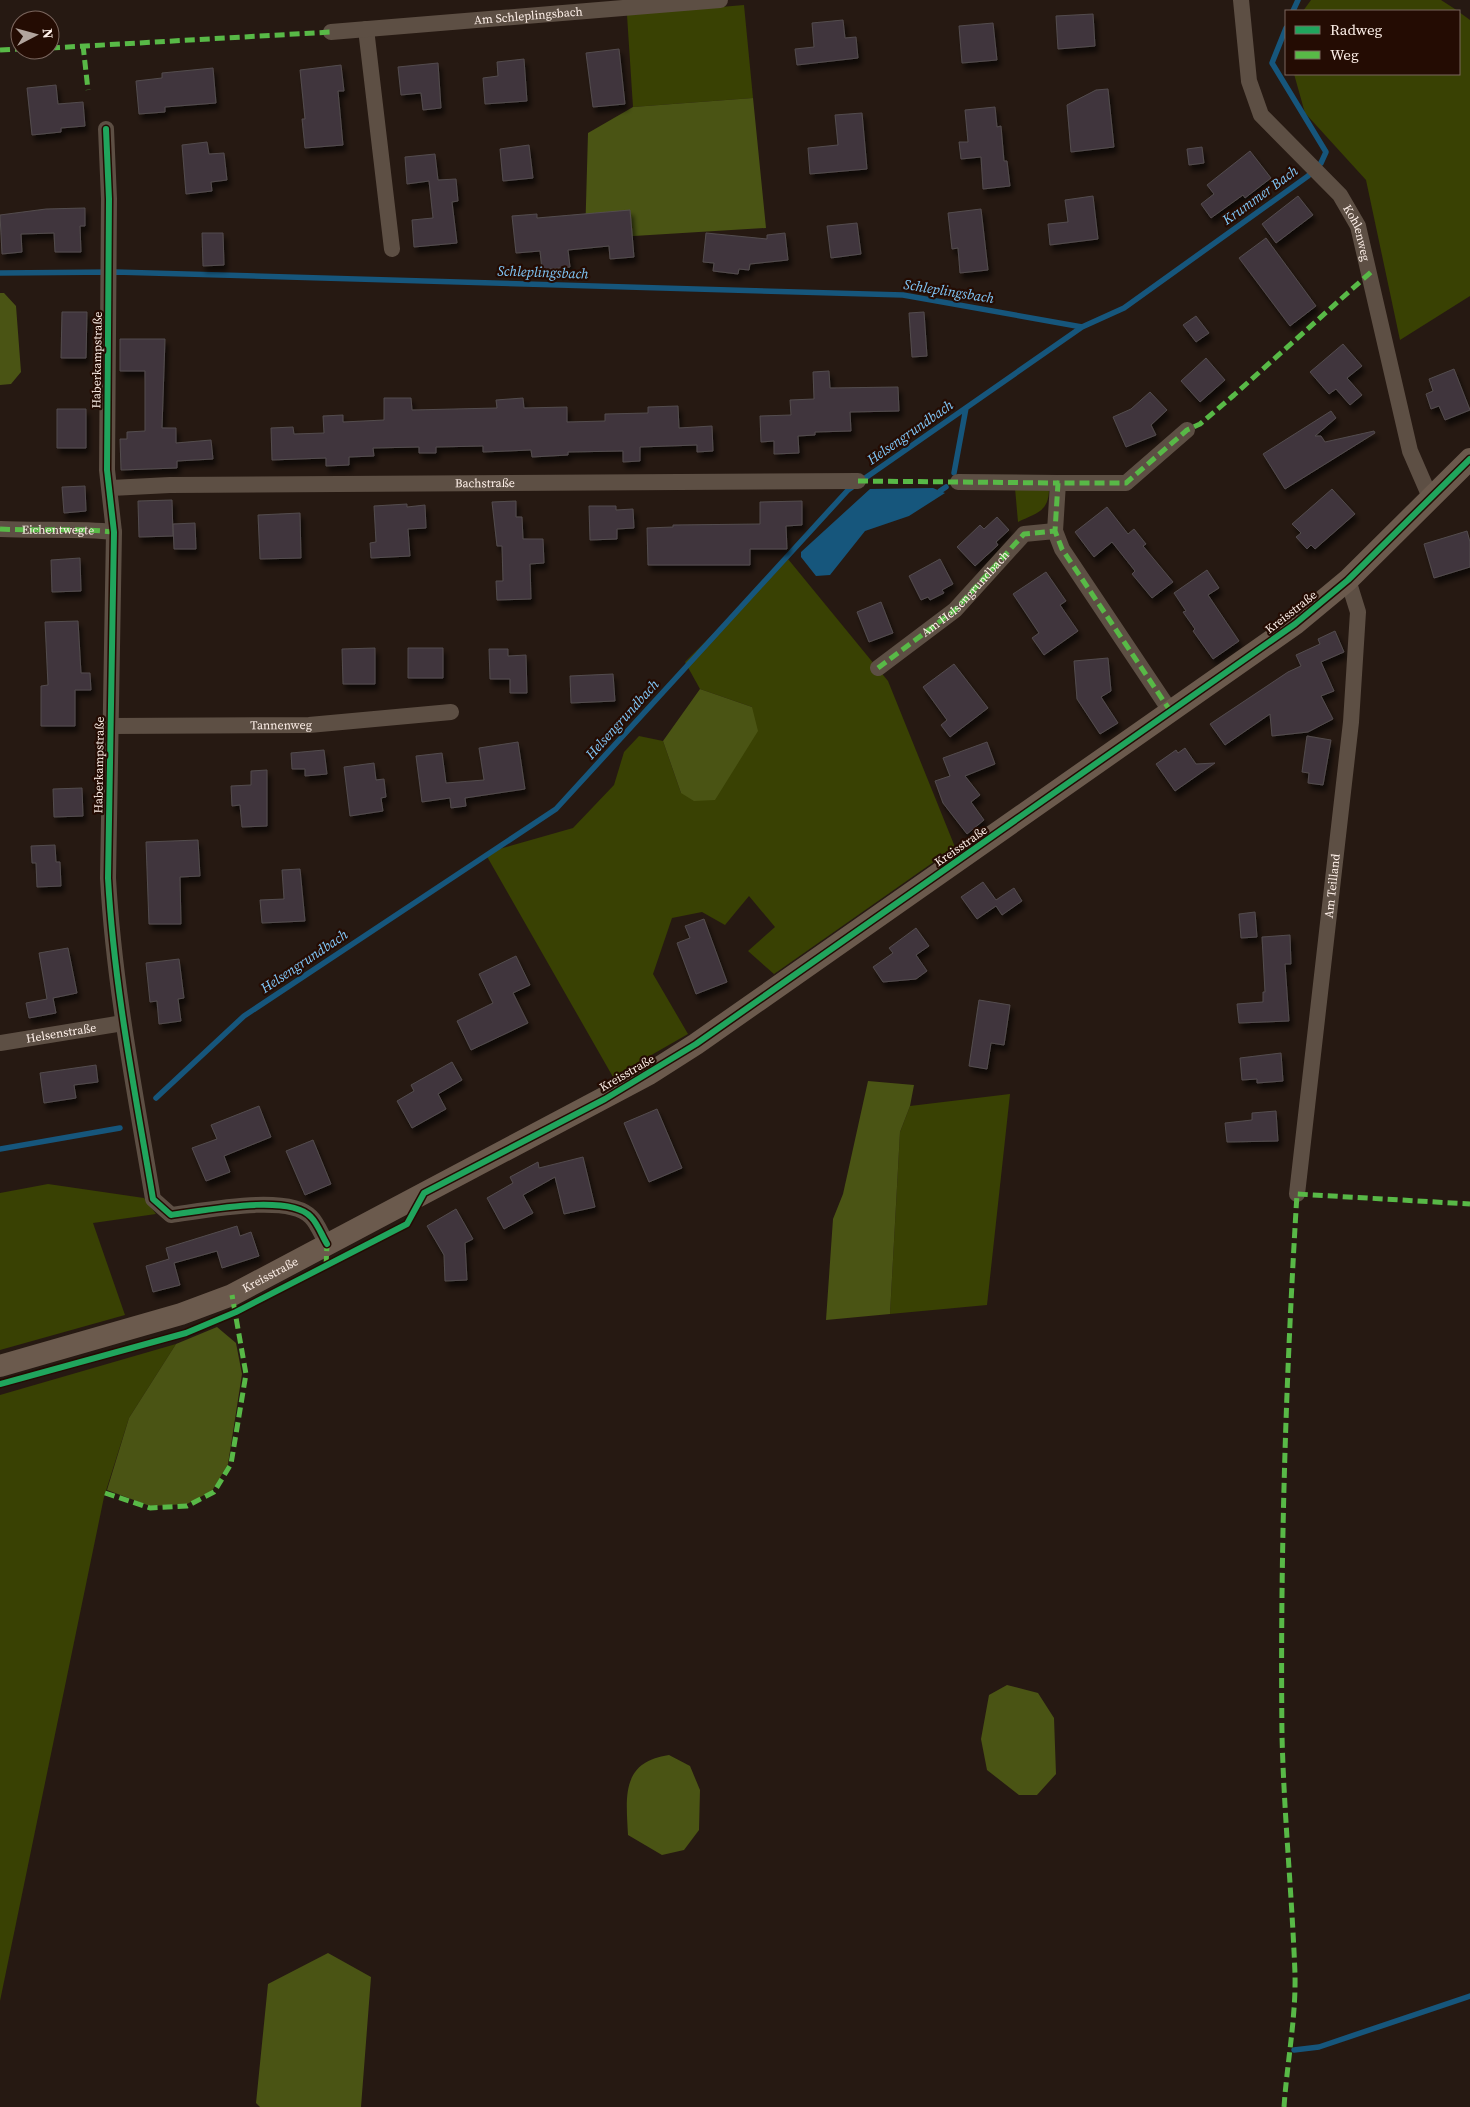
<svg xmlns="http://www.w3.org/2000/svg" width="1470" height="2107" viewBox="0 0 1470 2107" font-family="'Source Serif 4',serif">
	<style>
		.green { fill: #394103 }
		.forest { fill: #4a5414 }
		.water { fill: #16567c }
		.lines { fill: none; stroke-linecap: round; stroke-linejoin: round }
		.stream { stroke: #16567c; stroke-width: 5.5 }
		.building { fill: #40363d; stroke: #534c4e; filter: url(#shadow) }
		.street { stroke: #5d4f44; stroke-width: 16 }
		.secondary { stroke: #6b5a4d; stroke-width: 22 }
		.quiet { stroke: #58b947; stroke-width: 5; stroke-dasharray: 10 5; stroke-linecap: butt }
		.cycleway-casing { stroke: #240c03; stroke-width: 9 }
		.cycleway { stroke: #20a55d; stroke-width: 6 }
		.labels { text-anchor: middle; stroke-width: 4.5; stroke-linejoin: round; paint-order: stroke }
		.street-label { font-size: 12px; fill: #fef0e9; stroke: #240c03 }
		.water-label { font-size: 14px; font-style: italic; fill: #81c8fa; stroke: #240c03 }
	</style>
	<defs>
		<filter id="shadow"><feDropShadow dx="3" dy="5.5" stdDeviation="2.5" flood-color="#0009"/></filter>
	</defs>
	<rect width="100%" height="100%" fill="#261912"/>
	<!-- green -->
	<path class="green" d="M 1311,0 L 1441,0 L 1458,11 L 1303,11 Z
		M 744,5 L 753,98 L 633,107 L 627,15 Z
		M 1459,12 L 1470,20 L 1470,296 L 1400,340 L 1366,180 L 1305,113 L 1294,74 L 1459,74 Z
		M 1015,488 L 1049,489 C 1049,512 1036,513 1018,522 Z
		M 788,559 L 888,681 L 955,847 L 774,974 L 748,951 L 775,927 L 749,896 L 725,925 L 702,912 L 672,918 L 653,974 L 688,1034 L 613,1077 L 485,853 L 573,828 L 614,785 L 624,752 L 639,736 L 663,741 L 681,793 L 752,707 L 700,689 L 685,662 Z
		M 1010,1094 L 987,1305 L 890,1314 L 900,1132 L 910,1106 Z
		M 48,1184 L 144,1198 L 156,1214 L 93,1223 L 125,1315 L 0,1350 L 0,1193 Z
		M 176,1344 L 129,1418 L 104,1497 L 0,2001 L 0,1395 Z"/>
	<!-- forest -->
	<path class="forest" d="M 753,98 L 766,228 L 585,239 L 588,133 L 633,107 Z
		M 0,293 L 4,293 L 16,306 L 21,372 L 11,384 L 0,385 Z
		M 700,689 L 752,707 L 758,731 L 715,800 L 694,801 L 681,793 L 663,741 Z
		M 868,1081 L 914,1085 L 910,1106 L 900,1132 L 890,1314 L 826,1320 L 833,1219 L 843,1194 Z
		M 217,1327 L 236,1343 L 242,1374 L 228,1464 L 212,1491 L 187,1504 L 150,1506 L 107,1490 L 129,1418 L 176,1344 Z
		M 1007,1685 L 1038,1693 L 1054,1718 L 1056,1774 L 1037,1795 L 1019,1795 L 987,1770 L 981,1739 L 989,1695 Z
		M 669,1755 L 690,1766 L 700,1790 L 699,1830 L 684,1850 L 662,1855 L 628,1835 C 626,1796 621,1762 669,1755 Z
		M 328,1953 L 371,1977 L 361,2107 L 260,2107 L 256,2103 L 268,1984 Z"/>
	<!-- water -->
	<path class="water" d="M 933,488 L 945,493 L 909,516 L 865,531 L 830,575 L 816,576 L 801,557 L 801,552 L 870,489 Z"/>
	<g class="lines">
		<!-- stream -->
		<path class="stream" d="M 1293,11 L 1298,0
			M 0,273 L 115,272 L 903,295 L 1082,327
			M 954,473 L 966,408
			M 940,491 L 946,487
			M 156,1098 L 244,1016 L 556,809 L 848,490 L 1082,327 L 1124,308 L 1308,176 L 1321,163 L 1326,152 L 1272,63 L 1286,28
			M 0,1149 L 120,1128
			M 1294,2050 L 1319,2047 L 1470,1996"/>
	</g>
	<!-- building -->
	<path class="building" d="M 1093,14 L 1095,46 L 1058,49 L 1056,16 Z
		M 843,20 L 845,38 L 856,37 L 858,58 L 797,65 L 795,49 L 814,47 L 812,23 Z
		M 993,23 L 997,60 L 962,63 L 959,26 Z
		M 619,49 L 625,104 L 593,107 L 586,53 Z
		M 524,59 L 527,101 L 485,104 L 483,78 L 498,76 L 497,62 Z
		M 438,63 L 441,108 L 423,110 L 421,93 L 401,95 L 398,67 Z
		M 341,65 L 344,91 L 338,91 L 343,145 L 305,148 L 302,119 L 305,119 L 300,70 Z
		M 213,68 L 216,103 L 165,107 L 165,112 L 139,114 L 136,81 L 162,78 L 162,73 Z
		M 56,85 L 58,104 L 83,102 L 85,126 L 61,128 L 61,132 L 32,135 L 27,88 Z
		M 1108,89 L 1114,147 L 1071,152 L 1067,105 L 1096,90 Z
		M 995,107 L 997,127 L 1001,126 L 1004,161 L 1007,161 L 1010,186 L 983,189 L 981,157 L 961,159 L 959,142 L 968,142 L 965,110 Z
		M 862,113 L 867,169 L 810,174 L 808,148 L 838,145 L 835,115 Z
		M 207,142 L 209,154 L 224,153 L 227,180 L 211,182 L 212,191 L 186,194 L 182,145 Z
		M 529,145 L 533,178 L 503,181 L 500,149 Z
		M 1202,147 L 1204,163 L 1189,165 L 1187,149 Z
		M 1250,151 L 1271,178 L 1245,198 L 1243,195 L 1211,218 L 1201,204 L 1214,194 L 1207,185 Z
		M 435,154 L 438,180 L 456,179 L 458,201 L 452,202 L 457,243 L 414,247 L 412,220 L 433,218 L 429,181 L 407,184 L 405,157 Z
		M 1093,196 L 1098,239 L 1050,245 L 1048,224 L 1068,222 L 1065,200 Z
		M 1298,196 L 1313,215 L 1276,243 L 1262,224 Z
		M 85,208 L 85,226 L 80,226 L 81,252 L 55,252 L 54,233 L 21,234 L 22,252 L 2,254 L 0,215 L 46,209 Z
		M 981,209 L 988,270 L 960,273 L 958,248 L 952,249 L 948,213 Z
		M 630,210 L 634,257 L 610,259 L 609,246 L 568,250 L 570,267 L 542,270 L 540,251 L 516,253 L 512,216 L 537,214 L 537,218 Z
		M 857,223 L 861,254 L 831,258 L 827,226 Z
		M 202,233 L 223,233 L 224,265 L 203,266 Z
		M 706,233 L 767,239 L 767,235 L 785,233 L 788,260 L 750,264 L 749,270 L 739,269 L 738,274 L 713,271 L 714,263 L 703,262 Z
		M 1266,238 L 1316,306 L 1290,326 L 1239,258 Z
		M 62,312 L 87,312 L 86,358 L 61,358 Z
		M 924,312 L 927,356 L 912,357 L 909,313 Z
		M 1196,316 L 1209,333 L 1196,342 L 1183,325 Z
		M 120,339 L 165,339 L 162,428 L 176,428 L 176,443 L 211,440 L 213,459 L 177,461 L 177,468 L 121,470 L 120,439 L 127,439 L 127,432 L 145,431 L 145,371 L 120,371 Z
		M 1343,344 L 1362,366 L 1347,378 L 1362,395 L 1350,405 L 1336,389 L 1329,394 L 1310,372 Z
		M 1206,358 L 1225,380 L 1200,402 L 1181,381 Z
		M 1454,369 L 1470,410 L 1445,420 L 1439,406 L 1431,409 L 1426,394 L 1433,391 L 1429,379 Z
		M 829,371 L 830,388 L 898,387 L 899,411 L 850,412 L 851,431 L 815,432 L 815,435 L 798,436 L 799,453 L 774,454 L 774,441 L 761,442 L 760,416 L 791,415 L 790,400 L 814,399 L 813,372 Z
		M 1150,392 L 1167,410 L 1151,425 L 1156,435 L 1126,447 L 1113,417 L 1131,409 Z
		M 384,398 L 411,398 L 412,410 L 497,408 L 496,400 L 523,398 L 524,408 L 567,407 L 567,422 L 605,421 L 605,414 L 648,413 L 648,407 L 678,406 L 679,428 L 712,426 L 713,451 L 697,452 L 697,445 L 640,447 L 640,461 L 623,462 L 623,451 L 568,452 L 568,455 L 532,457 L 531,450 L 483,452 L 483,446 L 436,447 L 436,453 L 419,453 L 419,447 L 373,448 L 374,456 L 349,457 L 349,465 L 326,466 L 326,458 L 272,460 L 271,428 L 293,427 L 294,434 L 324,433 L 323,416 L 343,415 L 343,422 L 384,420 Z
		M 57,409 L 86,409 L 86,448 L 57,448 Z
		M 1331,411 L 1336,418 L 1315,436 L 1321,436 L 1325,442 L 1374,431 L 1375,433 L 1285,489 L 1263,454 Z
		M 85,486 L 86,511 L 64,513 L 62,487 Z
		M 1332,489 L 1355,514 L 1315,549 L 1311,545 L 1307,549 L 1296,537 L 1301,533 L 1292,524 Z
		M 172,500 L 173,536 L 139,537 L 138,501 Z
		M 516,501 L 516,517 L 522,517 L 523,539 L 543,539 L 544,563 L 530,564 L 531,599 L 497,600 L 496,581 L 503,581 L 502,546 L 497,546 L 492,502 Z
		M 802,501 L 802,525 L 786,526 L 787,549 L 750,549 L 750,565 L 648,565 L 647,528 L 673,527 L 673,525 L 760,524 L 760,502 Z
		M 407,504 L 407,507 L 425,505 L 426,528 L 408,529 L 410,556 L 371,558 L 370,543 L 376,542 L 374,506 Z
		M 589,506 L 616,506 L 616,510 L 633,509 L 634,528 L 617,529 L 617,539 L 590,540 Z
		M 1107,507 L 1128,534 L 1134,529 L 1146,544 L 1143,546 L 1173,582 L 1152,598 L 1132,574 L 1135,571 L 1112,542 L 1094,557 L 1075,532 Z
		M 300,513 L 301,558 L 260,559 L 258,515 Z
		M 997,517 L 1009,530 L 996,542 L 998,545 L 975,566 L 957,547 L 980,525 L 984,529 Z
		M 195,523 L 196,549 L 174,549 L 173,524 Z
		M 1467,531 L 1470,542 L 1470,567 L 1434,578 L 1424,544 Z
		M 80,558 L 81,591 L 52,592 L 51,560 Z
		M 940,559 L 953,584 L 942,590 L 944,593 L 930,600 L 928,597 L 921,600 L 909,576 Z
		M 1207,570 L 1219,588 L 1208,595 L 1239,641 L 1213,659 L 1193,631 L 1195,629 L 1183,612 L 1186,611 L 1174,593 Z
		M 1046,572 L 1066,601 L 1060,605 L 1078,631 L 1044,655 L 1032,638 L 1039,633 L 1013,594 Z
		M 881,602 L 893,633 L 869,642 L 857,612 Z
		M 78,621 L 81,673 L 90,673 L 91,690 L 75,690 L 75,726 L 41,726 L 41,686 L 48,685 L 45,622 Z
		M 1335,631 L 1344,652 L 1321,662 L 1334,691 L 1321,696 L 1333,719 L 1308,732 L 1272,736 L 1270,714 L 1225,745 L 1210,724 L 1288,672 L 1301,666 L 1296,655 L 1320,644 L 1318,639 Z
		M 375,648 L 375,684 L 343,684 L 342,649 Z
		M 408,648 L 443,648 L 443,678 L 408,678 Z
		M 489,649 L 508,649 L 508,656 L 526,655 L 527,693 L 510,693 L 510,679 L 490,679 Z
		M 1108,658 L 1111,691 L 1101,697 L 1118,723 L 1100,734 L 1077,699 L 1074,661 Z
		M 954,664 L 988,708 L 950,737 L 941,725 L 947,720 L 923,687 Z
		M 613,674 L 615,701 L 571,703 L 570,676 Z
		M 1307,736 L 1331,740 L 1323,785 L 1308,783 L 1309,773 L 1302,772 Z
		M 518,742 L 525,789 L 465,798 L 466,806 L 451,808 L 450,798 L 422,802 L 416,756 L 442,753 L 446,783 L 484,780 L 479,748 Z
		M 987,742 L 995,764 L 965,776 L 980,795 L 971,802 L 984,820 L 967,834 L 943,803 L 935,781 L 950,776 L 943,758 Z
		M 1185,748 L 1196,764 L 1215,763 L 1175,791 L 1156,764 L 1176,750 L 1178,753 Z
		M 324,750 L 327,774 L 305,776 L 305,769 L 292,769 L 291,753 Z
		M 374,763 L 376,780 L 384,779 L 386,797 L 381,798 L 383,811 L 350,816 L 344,767 Z
		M 267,770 L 267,826 L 242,827 L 240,805 L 232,806 L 231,786 L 251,785 L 251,771 Z
		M 82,788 L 83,816 L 54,817 L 53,789 Z
		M 198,840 L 200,876 L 180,877 L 181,924 L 149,924 L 146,842 Z
		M 55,845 L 56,862 L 60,862 L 61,886 L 37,887 L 36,863 L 32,863 L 31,846 Z
		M 300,869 L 305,921 L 262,923 L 260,900 L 284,899 L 282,870 Z
		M 983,882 L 996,900 L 1014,888 L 1022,901 L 1002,915 L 996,906 L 977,919 L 961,897 Z
		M 1255,912 L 1257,937 L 1241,938 L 1239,914 Z
		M 704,919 L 727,982 L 696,994 L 677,943 L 690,938 L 685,926 Z
		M 916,928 L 929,946 L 916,955 L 927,971 L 916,979 L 883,982 L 873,967 L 893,953 L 889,948 Z
		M 1290,935 L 1291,964 L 1285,964 L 1289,1021 L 1239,1023 L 1237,1004 L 1263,1002 L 1263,992 L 1265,992 L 1262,937 Z
		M 68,948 L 77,993 L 53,998 L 56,1013 L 29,1018 L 26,1003 L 47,999 L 39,953 Z
		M 516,956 L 530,985 L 513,993 L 528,1023 L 471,1050 L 457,1021 L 493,1003 L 479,974 Z
		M 179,959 L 184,998 L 178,999 L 181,1021 L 159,1024 L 157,1001 L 150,1002 L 146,963 Z
		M 979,1000 L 1010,1005 L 1004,1045 L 991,1043 L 987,1069 L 969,1066 Z
		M 1281,1053 L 1283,1081 L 1257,1083 L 1257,1079 L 1242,1080 L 1240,1058 Z
		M 452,1062 L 462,1080 L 438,1094 L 446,1109 L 412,1128 L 397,1101 L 414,1091 L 411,1085 Z
		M 96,1065 L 98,1082 L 74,1085 L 76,1098 L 44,1103 L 40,1073 Z
		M 259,1106 L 271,1137 L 224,1156 L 230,1172 L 206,1181 L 192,1148 L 217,1139 L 211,1125 Z
		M 657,1109 L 682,1168 L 649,1182 L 624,1123 Z
		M 1276,1111 L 1278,1141 L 1227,1142 L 1225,1123 L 1252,1120 L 1252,1113 Z
		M 313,1140 L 331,1184 L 305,1195 L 286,1151 Z
		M 583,1157 L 595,1207 L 564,1214 L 555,1177 L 523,1195 L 533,1213 L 504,1229 L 487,1198 L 513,1183 L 510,1177 L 538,1162 L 539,1168 Z
		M 456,1209 L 473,1239 L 465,1243 L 467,1280 L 445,1281 L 444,1255 L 427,1226 Z
		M 237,1226 L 240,1236 L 251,1232 L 259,1256 L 222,1268 L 217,1251 L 174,1263 L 180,1285 L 153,1292 L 146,1266 L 169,1259 L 166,1248 Z"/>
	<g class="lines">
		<!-- street -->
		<g class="street">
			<path id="s1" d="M 1241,0 L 1249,81 L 1261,115 L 1340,195 L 1358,226 L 1410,451 L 1430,497"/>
			<path d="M 366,29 L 392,249"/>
			<path id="s2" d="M 331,32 L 720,0"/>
			<path d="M 106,129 L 109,199 L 107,470 L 114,532 L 108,878 C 114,986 135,1092 153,1199 L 171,1215 C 202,1211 289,1193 311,1217 C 318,1224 322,1236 327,1244"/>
			<path d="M 958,482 L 1058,483"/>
			<path id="s3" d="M 111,488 L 170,485 L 858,481"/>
			<path d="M 0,529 C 38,531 76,528 114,532"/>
			<path id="s4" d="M 878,668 L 955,610 L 1024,534 L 1055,531"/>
			<path d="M 1171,712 L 1062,549 L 1055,531 L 1058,483 L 1126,483 L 1187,430"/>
			<path id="s5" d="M 111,726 L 309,725 L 451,712"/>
			<path id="s6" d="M 0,1043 L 123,1023"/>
			<path id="s7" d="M 1297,1194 L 1351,722 L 1358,612 L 1348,580"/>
		</g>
		<!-- secondary -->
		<path class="secondary" id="s8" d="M 0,1366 L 181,1314 L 232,1295 L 649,1074 L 696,1044 L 1295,624 L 1348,580 L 1470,459"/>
		<!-- quiet -->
		<g class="quiet">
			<path d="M 83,45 L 88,90"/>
			<path d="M 50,48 L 331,32"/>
			<path d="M 0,50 L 20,49"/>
			<path d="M 858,481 L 1058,483"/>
			<path id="s9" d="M 0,529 C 38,531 76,528 114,532"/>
			<path d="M 878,668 L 955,610 L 1024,534 L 1055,531"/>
			<path d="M 1171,712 L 1062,549 L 1055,531 L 1058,483 L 1126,483 L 1187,430 L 1200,424 L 1234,395 L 1371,272"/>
			<path d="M 326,1266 L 327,1244"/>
			<path d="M 105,1493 L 150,1508 L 187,1506 L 214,1492 L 231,1464 L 246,1374 L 232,1295"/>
			<path d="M 1284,2107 C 1287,2063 1296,2018 1295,1974 C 1292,1895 1284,1815 1282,1736 C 1280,1555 1286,1374 1297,1194 L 1470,1204"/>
		</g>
		<!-- cycleway casing -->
		<g class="cycleway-casing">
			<path id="cycleway" d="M 106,129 L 109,199 L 107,470 L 114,532 L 108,878 C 114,986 135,1092 153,1199 L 171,1215 C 202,1211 289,1193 311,1217 C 318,1224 322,1236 327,1244
				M 0,1384 L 186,1333 L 236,1312 L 407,1224 L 424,1193 L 605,1099 L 696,1044 L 1295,624 L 1348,580 L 1470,459"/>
		</g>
		<!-- cycleway -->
		<use href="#cycleway" class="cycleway"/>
	</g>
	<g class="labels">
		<!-- street labels -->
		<g class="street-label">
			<text dy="4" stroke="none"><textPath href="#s2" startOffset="198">Am Schleplingsbach</textPath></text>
			<text dy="4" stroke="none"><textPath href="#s1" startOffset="272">Kohlenweg</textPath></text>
			<text transform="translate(97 360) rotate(-89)" y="4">Haberkampstraße</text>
			<text dy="4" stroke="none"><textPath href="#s3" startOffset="374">Bachstraße</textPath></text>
			<text dy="4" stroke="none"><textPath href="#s9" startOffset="58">Eichentwegte</textPath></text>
			<text dy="4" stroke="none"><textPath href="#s4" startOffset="115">Am Helsengrundbach</textPath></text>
			<text transform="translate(1291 612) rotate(-38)" y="4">Kreisstraße</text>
			<text dy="4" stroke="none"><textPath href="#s5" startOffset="170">Tannenweg</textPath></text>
			<text transform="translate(99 765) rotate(-89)" y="4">Haberkampstraße</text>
			<text transform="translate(961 846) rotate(-35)" y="4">Kreisstraße</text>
			<text dy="4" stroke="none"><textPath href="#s7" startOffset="310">Am Teilland</textPath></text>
			<text dy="4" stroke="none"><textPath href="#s6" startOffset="62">Helsenstraße</textPath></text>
			<text transform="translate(627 1073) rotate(-30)" y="4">Kreisstraße</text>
			<text dy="4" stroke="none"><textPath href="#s8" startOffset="286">Kreisstraße</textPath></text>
		</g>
		<!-- water labels -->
		<g class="water-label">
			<text transform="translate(1260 195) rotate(-36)" y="5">Krummer Bach</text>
			<text transform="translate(543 272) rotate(2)" y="5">Schleplingsbach</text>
			<text transform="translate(949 291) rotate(9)" y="5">Schleplingsbach</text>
			<text transform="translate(910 432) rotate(-35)" y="5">Helsengrundbach</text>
			<text transform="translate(622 719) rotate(-48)" y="5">Helsengrundbach</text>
			<text transform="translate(304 961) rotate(-34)" y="5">Helsengrundbach</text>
		</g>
	</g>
	<!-- legend -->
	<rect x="1285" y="10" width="175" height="65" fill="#240c03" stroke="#7b675f"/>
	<rect x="1295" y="26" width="25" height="8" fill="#20a55d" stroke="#7b675f"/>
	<text x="1330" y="35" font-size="15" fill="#fef0e9">Radweg</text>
	<rect x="1295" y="51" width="25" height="8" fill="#58b947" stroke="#7b675f"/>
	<text x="1330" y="60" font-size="15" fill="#fef0e9">Weg</text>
	<!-- north arrow -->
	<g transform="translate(35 35) rotate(84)"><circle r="24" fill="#240c03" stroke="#7b675f"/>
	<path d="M0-4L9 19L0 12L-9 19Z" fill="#b2a59e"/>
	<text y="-8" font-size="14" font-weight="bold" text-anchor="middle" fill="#fef0e9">N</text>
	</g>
</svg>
